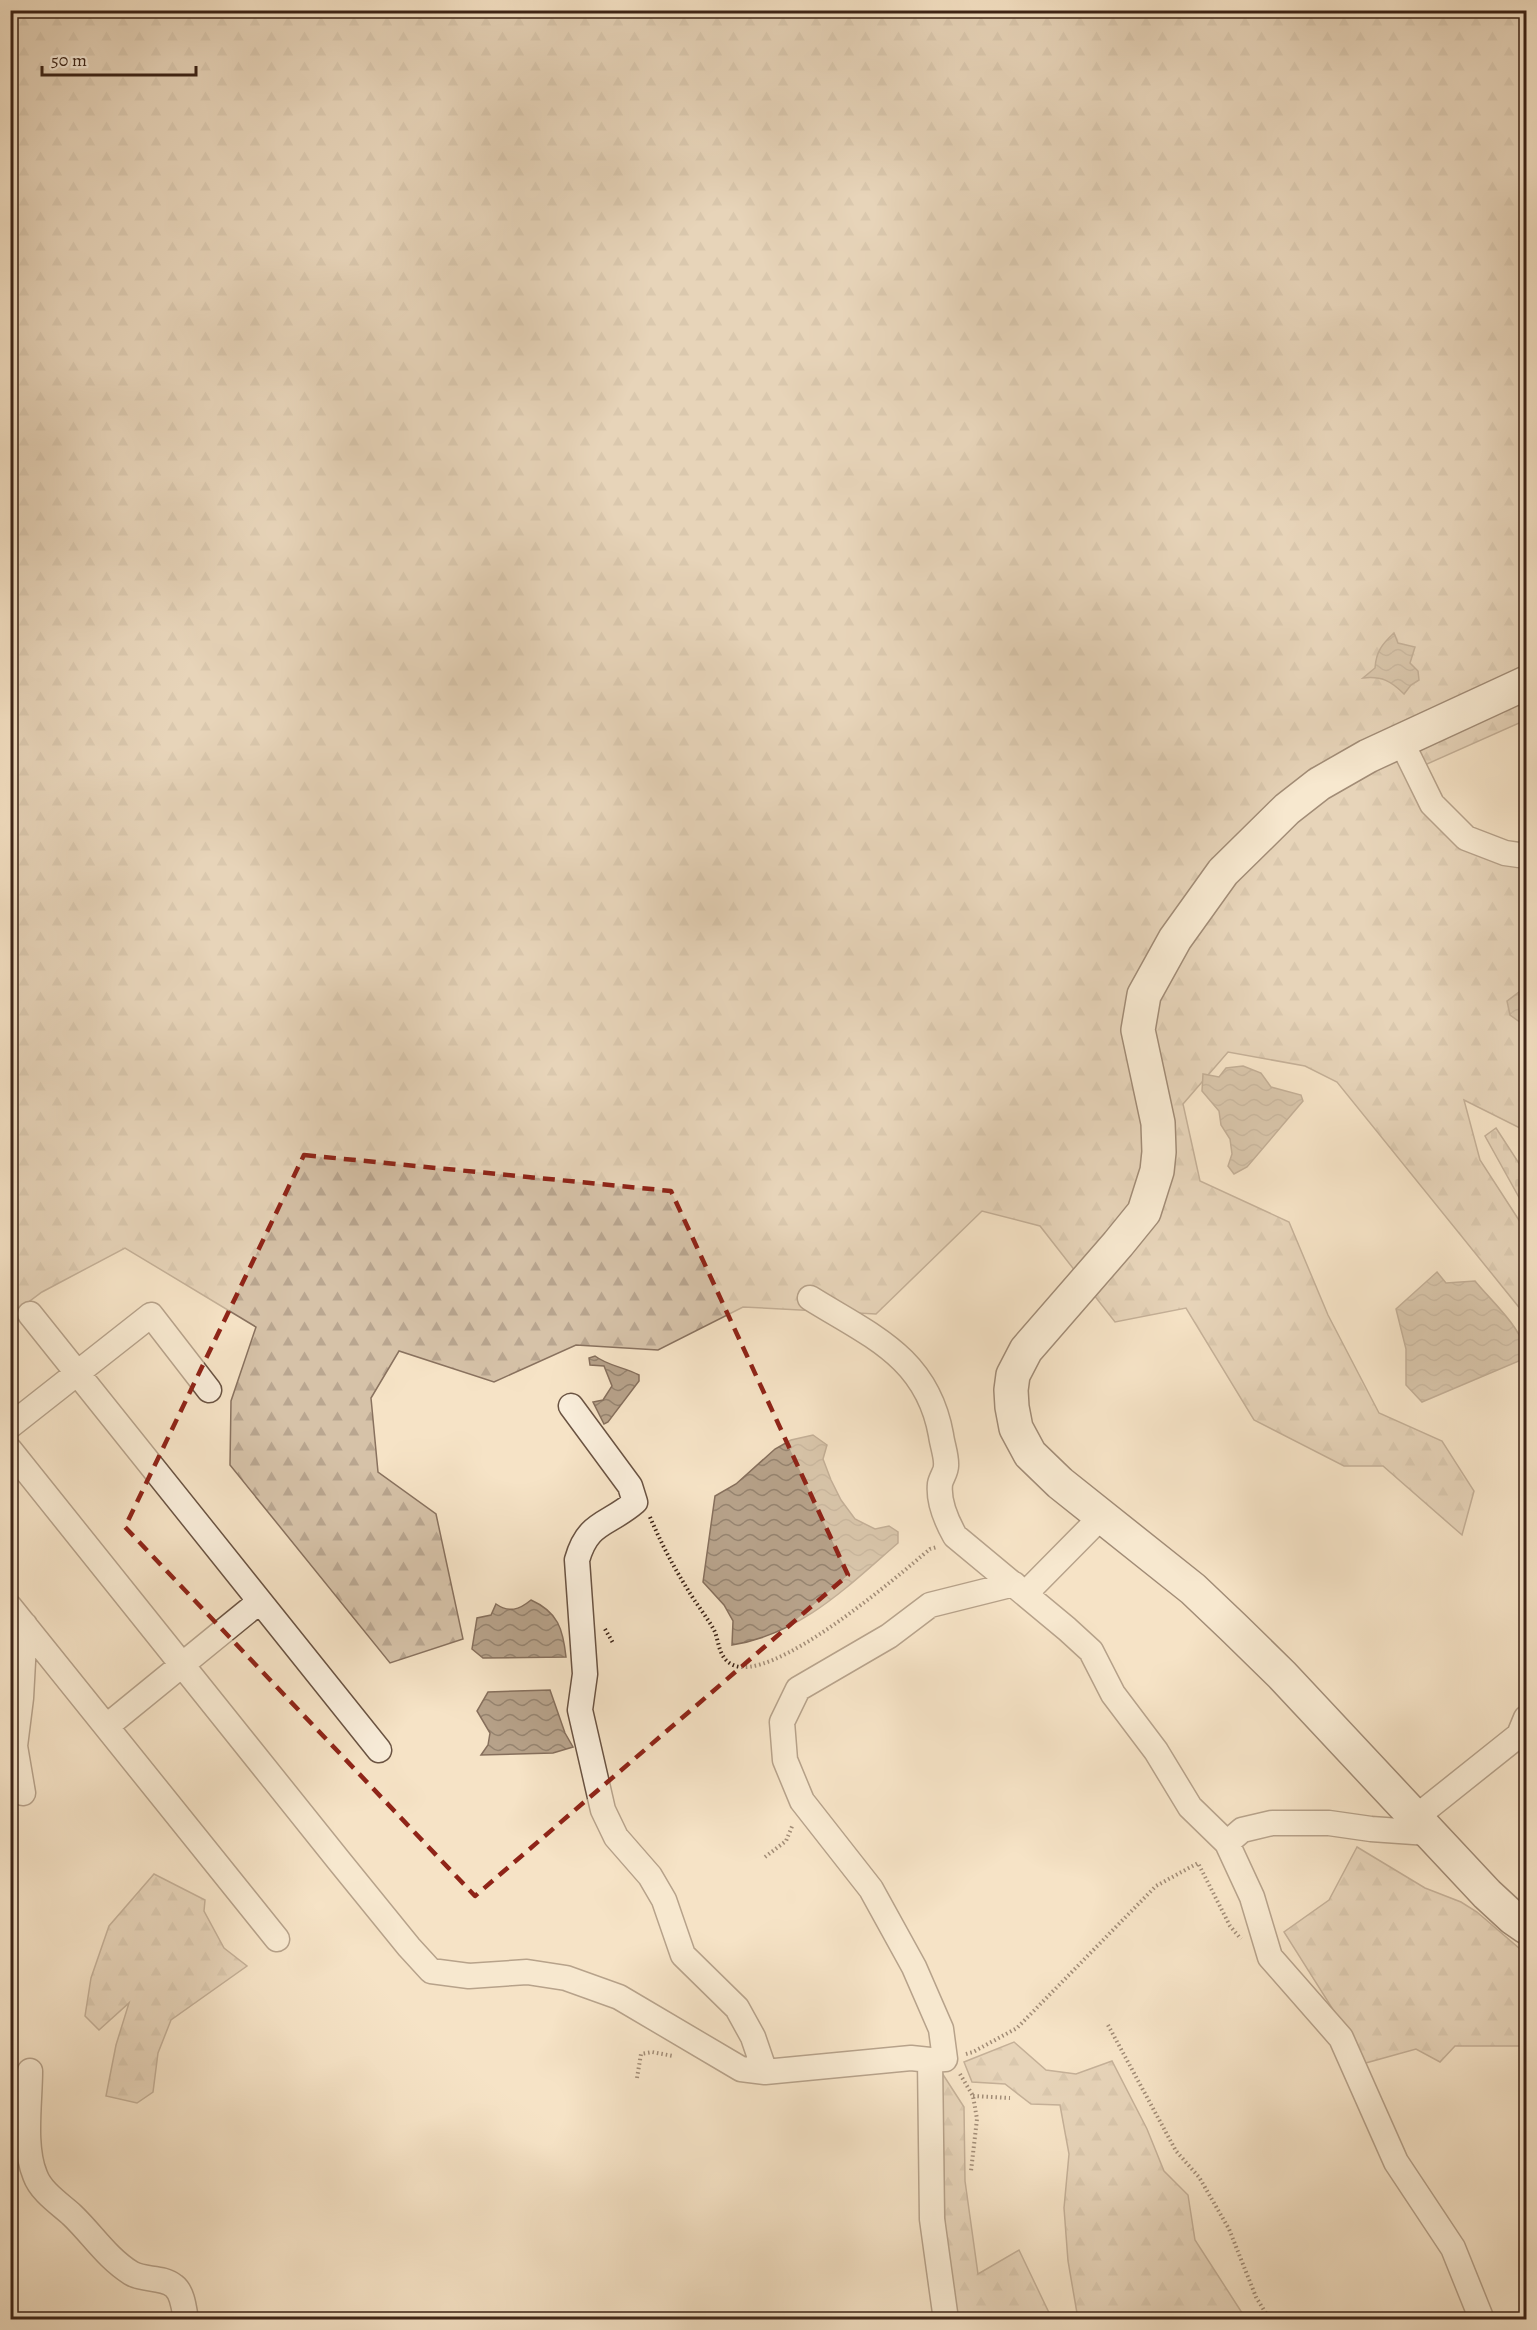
<svg xmlns="http://www.w3.org/2000/svg" width="1537" height="2330" viewBox="0 0 1537 2330" font-family="Alegreya,serif">
	<style>
		.forest { fill: url(#forest-firs); stroke: #89725f; stroke-width: 1.5 }
		.cemetery { fill: url(#cemetery-stones); stroke: #89725f; stroke-width: 1.5 }
		.water { fill: url(#water-waves); stroke: #866f5c; stroke-width: 1.5 }
		.lines { fill: none; stroke-linecap: round; stroke-linejoin: round }
		.street-casing { stroke: #6a5342; stroke-width: 27 }
		.secondary-casing { stroke: #3c2316; stroke-width: 36 }
		.path { stroke: #3c2316; stroke-width: 4; stroke-dasharray: 1.5 3; stroke-linecap: butt }
		.street { stroke: #f9edda; stroke-width: 24 }
		.secondary { stroke: #f9edda; stroke-width: 33 }
		.marked { fill: none; stroke: #8f2418; stroke-width: 4.5; stroke-dasharray: 12 8; stroke-linejoin: round }
	</style>
	<defs>
		<pattern id="forest-firs" width="22" height="20" patternUnits="userSpaceOnUse" patternTransform="scale(1.5)"><rect width="22" height="20" fill="#d6c2a8"/><path d="M5 1l3.5 6h-7zM16 11l3.5 6h-7z" fill="#b9a690"/></pattern>
		<pattern id="cemetery-stones" width="16" height="16" patternUnits="userSpaceOnUse" patternTransform="scale(1.5)"><rect width="16" height="16" fill="#d6c2a8"/><path d="M2 7V4a2 2 0 0 1 4 0v3zM10 15v-3a2 2 0 0 1 4 0v3z" fill="#b9a690"/></pattern>
		<pattern id="water-waves" width="16" height="10" patternUnits="userSpaceOnUse" patternTransform="scale(1.5)"><rect width="16" height="10" fill="#b7a28a"/><path d="M0 5q4-4 8 0t8 0" fill="none" stroke="#968470"/></pattern>
	</defs>
	<rect width="100%" height="100%" fill="#f6e3c6"/>
	<filter id="stains"><feTurbulence type="fractalNoise" baseFrequency=".00333" numOctaves="4"/><feColorMatrix values="0 0 0 0 .2 0 0 0 0 .09 0 0 0 0 .02 0 0 0 .5 -.17"/></filter>
	<radialGradient id="worn" r=".72"><stop offset=".6" stop-color="#630" stop-opacity="0"/><stop offset="1" stop-color="#630" stop-opacity=".3"/></radialGradient>
	<!-- forest -->
	<path class="forest" d="M 11,11 L 1526,11 L 1526,720 L 1418,768 L 1447,820 L 1526,866 L 1526,1148 L 1522,1129 L 1464,1100 L 1480,1160 L 1526,1231 L 1526,1316 L 1337,1082 L 1305,1066 L 1228,1052 L 1183,1104 L 1200,1181 L 1289,1222 L 1328,1315 L 1379,1413 L 1442,1441 L 1474,1491 L 1462,1535 L 1383,1466 L 1344,1466 L 1254,1420 L 1186,1308 L 1115,1322 L 1040,1226 L 982,1211 L 876,1314 L 743,1307 L 658,1350 L 576,1345 L 494,1382 L 399,1351 L 371,1398 L 378,1472 L 436,1514 L 463,1639 L 390,1663 L 230,1465 L 231,1401 L 256,1327 L 125,1248 L 42,1292 L 11,1315 Z
		M 1357,1847 L 1425,1888 L 1461,1902 L 1477,1912 L 1520,1949 L 1526,1965 L 1526,2046 L 1455,2046 L 1440,2062 L 1416,2049 L 1362,2064 L 1346,2030 L 1284,1932 L 1329,1900 Z
		M 154,1874 L 205,1900 L 204,1911 L 224,1948 L 247,1966 L 171,2020 L 158,2053 L 153,2092 L 137,2103 L 106,2096 L 116,2045 L 129,2003 L 99,2030 L 85,2016 L 91,1978 L 109,1926 Z
		M 1014,2042 L 1046,2070 L 1076,2074 L 1112,2061 L 1147,2129 L 1164,2171 L 1188,2195 L 1195,2240 L 1246,2319 L 1078,2319 L 1068,2261 L 1064,2208 L 1069,2154 L 1060,2105 L 1031,2104 L 1005,2084 L 972,2082 L 964,2062 Z
		M 942,2073 L 964,2107 L 965,2181 L 978,2274 L 1019,2250 L 1052,2319 L 956,2319 L 945,2238 Z"/>
	<!-- cemetery -->
	<path class="cemetery" d="M 1496,1128 L 1526,1174 L 1526,1210 L 1485,1136 Z"/>
	<!-- water -->
	<path class="water" d="M 1394,633 L 1398,643 L 1415,647 L 1410,663 L 1418,671 L 1419,680 L 1411,685 L 1404,694 C 1391,681 1382,676 1363,678 L 1375,668 C 1376,652 1382,644 1394,633 Z
		M 1526,991 L 1526,1037 L 1521,1023 L 1510,1015 L 1507,1001 L 1519,992 Z
		M 1243,1066 L 1261,1073 L 1271,1087 L 1301,1095 L 1303,1101 L 1247,1167 L 1234,1174 L 1228,1166 L 1232,1154 L 1230,1139 L 1221,1125 L 1219,1111 L 1202,1091 L 1203,1074 L 1219,1077 L 1226,1068 Z
		M 1437,1272 L 1446,1283 L 1475,1281 C 1492,1302 1527,1332 1526,1358 L 1422,1402 L 1406,1385 L 1406,1349 L 1396,1309 Z
		M 595,1356 C 608,1366 624,1367 639,1375 L 639,1381 L 608,1422 L 604,1424 L 593,1402 L 603,1400 L 612,1386 L 604,1366 L 590,1365 L 589,1358 Z
		M 813,1435 L 827,1445 L 823,1459 L 831,1480 L 841,1500 L 855,1519 L 875,1529 L 889,1526 L 898,1532 L 898,1543 C 847,1587 801,1634 732,1645 L 733,1621 L 724,1605 L 703,1582 L 715,1496 L 736,1484 L 775,1449 L 791,1440 Z
		M 531,1600 C 558,1612 563,1629 566,1657 L 483,1658 L 472,1649 L 477,1618 L 491,1615 L 496,1604 C 509,1613 519,1610 531,1600 Z
		M 550,1690 L 565,1733 L 573,1747 L 553,1753 L 481,1755 L 488,1745 L 490,1733 L 477,1711 L 488,1692 Z"/>
	<g class="lines">
		<!-- street casing -->
		<g class="street-casing">
			<path id="street" d="M 1401,741 L 1432,804 L 1466,838 L 1505,853 L 1526,856
				M 810,1298 C 871,1336 927,1357 941,1435 C 942,1444 947,1457 946,1466 C 946,1472 941,1478 940,1484 C 938,1502 946,1520 955,1536 L 1067,1629 L 1091,1651 L 1113,1694 L 1156,1751 L 1190,1807 L 1227,1843 L 1252,1897 L 1270,1957 L 1341,2038 L 1396,2162 L 1453,2248 L 1482,2320
				M 30,1314 L 379,1750
				M 571,1406 L 630,1486 L 635,1502 C 607,1526 588,1521 577,1560 L 585,1674 L 580,1710 L 603,1810 L 616,1837 L 650,1876 L 664,1900 L 683,1955 L 737,2008 L 753,2037 L 765,2072
				M 10,1426 L 151,1315 L 209,1390
				M 10,1450 L 340,1862 L 409,1947 L 431,1971 L 469,1976 L 527,1972 L 566,1978 L 619,1997 L 741,2069 L 765,2072 L 911,2058 L 930,2060 L 945,2059 L 941,2029 L 914,1967 L 871,1889 L 802,1801 L 785,1760 L 782,1722 L 798,1689 L 889,1636 L 930,1605 L 1014,1584
				M 1025,1594 L 1102,1516
				M 10,1607 L 277,1939
				M 107,1726 L 259,1602
				M 23,1793 L 15,1746 L 21,1698 L 25,1625
				M 1415,1818 L 1519,1735 L 1526,1718
				M 1227,1843 L 1242,1830 L 1272,1823 L 1329,1823 L 1371,1829 L 1428,1833
				M 930,2060 L 932,2219 L 946,2320
				M 30,2071 C 30,2102 23,2146 35,2175 C 41,2192 60,2204 72,2215 C 92,2234 107,2258 131,2273 C 144,2281 162,2276 174,2286 C 183,2293 184,2309 186,2320"/>
		</g>
		<!-- secondary casing -->
		<g class="secondary-casing">
			<path id="secondary" d="M 1526,683 L 1368,756 L 1319,784 L 1287,809 L 1223,872 L 1175,939 L 1144,995 L 1138,1030 L 1158,1123 L 1159,1152 L 1157,1171 L 1144,1212 L 1118,1244 L 1026,1350 L 1013,1375 L 1011,1390 L 1012,1407 L 1016,1428 L 1030,1454 L 1060,1483 L 1193,1589 L 1234,1628 L 1282,1675 L 1487,1894 L 1513,1918 L 1526,1927"/>
		</g>
		<!-- path -->
		<path class="path" d="M 650,1517 C 661,1543 673,1566 688,1590 C 696,1604 708,1618 715,1632 C 719,1643 719,1657 731,1664 C 770,1687 899,1575 930,1549 L 937,1547
			M 605,1629 L 613,1643
			M 765,1857 L 786,1841 L 793,1824
			M 1108,2025 L 1176,2151 L 1199,2177 L 1229,2229 L 1256,2297 L 1270,2320
			M 966,2054 L 973,2052 L 1017,2028 L 1156,1886 L 1198,1863 L 1230,1926 L 1241,1939
			M 960,2074 L 973,2096 L 977,2119 L 971,2171
			M 637,2078 L 641,2054 L 652,2052 L 673,2056
			M 973,2096 L 1010,2098"/>
		<!-- street -->
		<use href="#street" class="street"/>
		<!-- secondary -->
		<use href="#secondary" class="secondary"/>
	</g>
	<!-- marked area -->
	<path d="M0 0H1537V2330H0ZM 304,1155 L 671,1191 L 848,1575 L 475,1896 L 125,1527 Z" fill="#f6e3c6" fill-opacity=".55" fill-rule="evenodd"/>
	<path class="marked" d="M 304,1155 L 671,1191 L 848,1575 L 475,1896 L 125,1527 Z"/>
	<!-- margin -->
	<rect width="1537" height="2330" fill="none" stroke="#f6e3c6" stroke-width="36"/>
	<rect x="12" y="12" width="1513" height="2306" fill="none" stroke="#3c2316" stroke-width="3"/>
	<rect x="18" y="18" width="1501" height="2294" fill="none" stroke="#3c2316" stroke-width="1.5"/>
	<!-- scale -->
	<path d="M42 66v9h154v-9" fill="none" stroke="#3c2316" stroke-width="3"/>
	<text x="51" y="66" font-size="18" fill="#3c2316" stroke="#f9edda" stroke-width="4.5" paint-order="stroke">50 m</text>
	<rect width="100%" height="100%" filter="url(#stains)"/>
	<rect width="100%" height="100%" fill="url(#worn)"/>
</svg>
